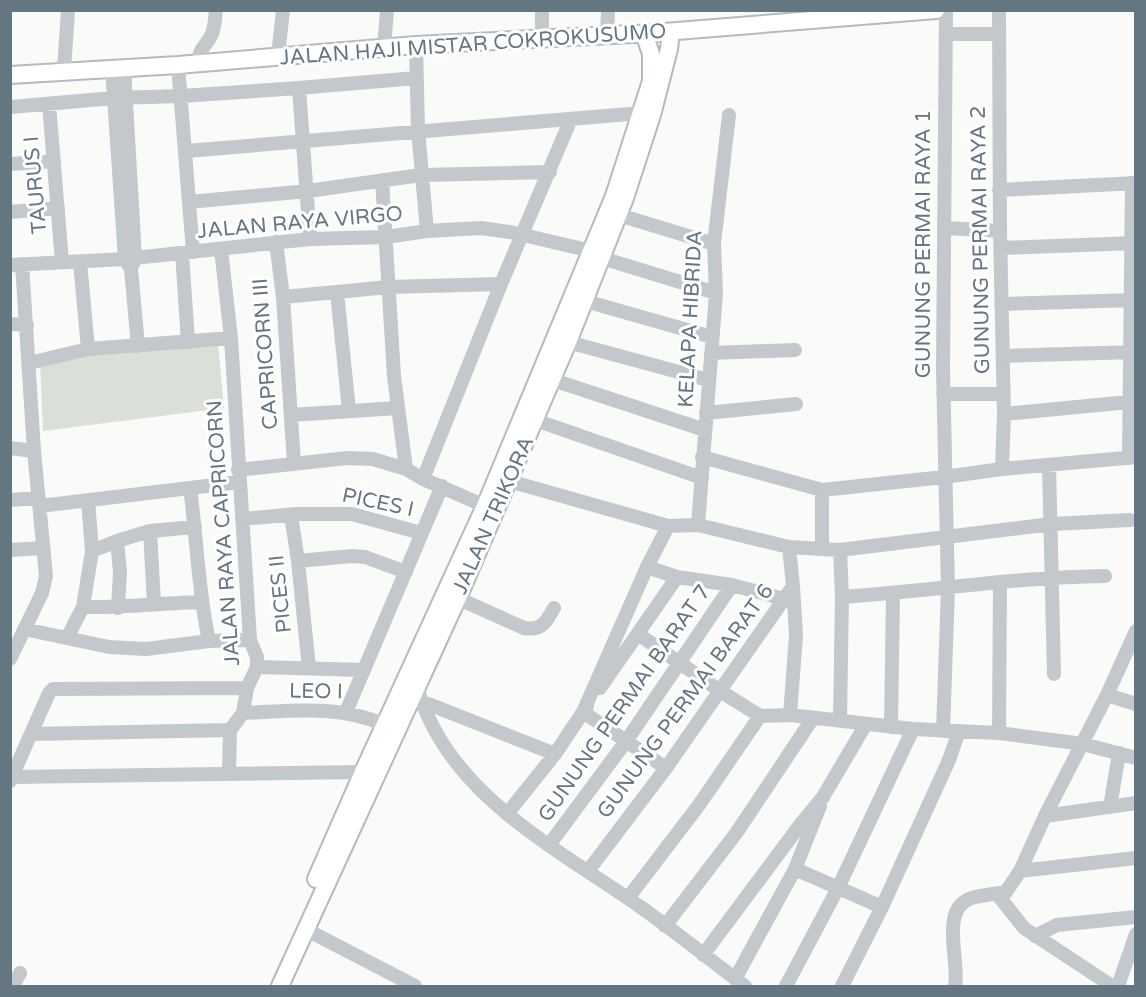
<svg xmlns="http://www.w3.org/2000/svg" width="1146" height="997" viewBox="0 0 1146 997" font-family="'Varela Round',sans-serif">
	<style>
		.green { fill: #dadfd7 }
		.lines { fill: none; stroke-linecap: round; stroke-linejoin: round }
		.major-casing { stroke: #b5babe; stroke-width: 20 }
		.minor { stroke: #c3c8cc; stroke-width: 14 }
		.major { stroke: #fff; stroke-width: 16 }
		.labels { text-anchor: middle; stroke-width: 6; stroke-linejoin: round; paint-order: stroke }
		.street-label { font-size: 21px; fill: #657683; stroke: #fff }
	</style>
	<rect width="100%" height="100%" fill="#fafaf8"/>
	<!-- green -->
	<path class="green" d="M 218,344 L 224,408 L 43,431 L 40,359 Z"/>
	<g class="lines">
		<!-- major casing -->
		<g class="major-casing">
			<path id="major" d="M 10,75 L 178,65 L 416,45 L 652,33 L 936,10
				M 316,879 L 363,772 L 485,506 L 614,196 L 651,81 L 651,54 L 644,33
				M 280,986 L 461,591 L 568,342 L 625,198 L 652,115 L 669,49 L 671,32"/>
		</g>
		<!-- minor -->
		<path class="minor" d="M 999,10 L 1000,231 L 1004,414 L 1002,469
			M 946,34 L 999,34
			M 607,36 L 608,10
			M 542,38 L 542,10
			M 416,45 L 418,130 L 427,231
			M 384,48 L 387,10
			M 278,56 L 283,10
			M 199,62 C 198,49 206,46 211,36 C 215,28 215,19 216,10
			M 178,65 L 193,252
			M 112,68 L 125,259 L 131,269 L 138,346
			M 124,68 L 135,258 L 133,264
			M 64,70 L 68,10
			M 299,88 L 310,239
			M 49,104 L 62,262
			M 10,107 L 114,98 L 181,96 L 299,88 L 416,78
			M 186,151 L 641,113
			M 10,164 L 54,161
			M 382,180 L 394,376 L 406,469
			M 999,190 L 1136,183
			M 189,202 L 308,191 L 421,175 L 550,172
			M 10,212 L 58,208
			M 619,215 L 714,244
			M 945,228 L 1000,231
			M 276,242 L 283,297 L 294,463
			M 1001,248 L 1136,243
			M 221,249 L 231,338 L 250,640 L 257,657 L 257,667 L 247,688 L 243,713 L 230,730 L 229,773
			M 182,253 L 188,342
			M 602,258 L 716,293
			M 80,262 L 88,349
			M 10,265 L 125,259 L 310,239 L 386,237 L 427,231 L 481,228 L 510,232 L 592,251
			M 337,292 L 388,287 L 501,284
			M 283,297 L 337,292 L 349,411
			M 585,301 L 712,337
			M 1001,304 L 1136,300
			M 10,324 L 27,325
			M 568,342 L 708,380
			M 711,353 L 795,350
			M 1003,356 L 1136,352
			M 29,363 L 88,349 L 231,338
			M 553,380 L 705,430
			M 943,394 L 1003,394
			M 706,413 L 796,404
			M 1004,414 L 1129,402
			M 291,415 L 398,408
			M 535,420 L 702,478
			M 10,448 L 34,451
			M 702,457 L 822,490 L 944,477 L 1002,469 L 1136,457
			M 1129,458 L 1132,183
			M 1049,466 L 1054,674
			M 238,470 L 347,458 L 373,459 L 406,469 L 423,479 L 485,506
			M 423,479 L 501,284 L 571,119
			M 509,481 L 668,526 L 698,525 L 789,547 L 822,549 L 822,490
			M 190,488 C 197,539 198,591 209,641
			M 10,500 L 39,498
			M 40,506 L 240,482
			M 291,515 L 298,561 L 309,668
			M 242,519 L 297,514 L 352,514 L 421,533
			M 698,525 L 716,293 L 714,244 L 729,115
			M 150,531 L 154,603
			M 117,541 L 120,572 L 118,608
			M 822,549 L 840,550 L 1052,524 L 1130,520
			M 10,550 L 43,548
			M 92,551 L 117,541 L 150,531 L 195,527
			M 298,561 L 352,556 L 365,557 L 406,572
			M 647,567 L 677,577 L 732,585 L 784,599
			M 842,597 C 930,591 1017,577 1105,576
			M 457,598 L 524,628 C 541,631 546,623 554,608
			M 83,607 C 123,608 161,603 201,602
			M 24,629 L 109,647 L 146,649 L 209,641 L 250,640
			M 638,634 L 720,691 L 760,716 L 790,715 L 913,729 L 999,733 L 1083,744 L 1136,758
			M 67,638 L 83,607 L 92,551 L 88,500
			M 10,659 L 42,593 L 46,576 L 34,451 L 22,264
			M 257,667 L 364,670
			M 417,686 C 446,793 555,847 639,906 C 675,931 710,960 745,986
			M 600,688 L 677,577
			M 1107,695 L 1136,704
			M 421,701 L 555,754
			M 346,712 L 442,486
			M 243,713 C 294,711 337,704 386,725
			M 790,715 L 796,635 L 793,586
			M 840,720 L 842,597 L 840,550
			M 891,727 L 893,594
			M 943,731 L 948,589 L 943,369 L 946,10
			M 999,733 L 1000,582
			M 31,734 L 230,730
			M 666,768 L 583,712 L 647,567 L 668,526
			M 12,777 L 363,772
			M 10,781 L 49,693 L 53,689 L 247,688
			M 1110,807 L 1119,753
			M 507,814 L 555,754 L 587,706
			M 1045,816 L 1136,803
			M 549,845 L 627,740 L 732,585
			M 795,869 L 882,907
			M 588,871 L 666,768 L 793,586 L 789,547
			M 1020,871 L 1136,858
			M 997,894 L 1024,928 L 1112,986
			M 628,898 L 699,805 L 760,716
			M 665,926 L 737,832 L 813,718
			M 305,929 L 415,986
			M 1035,936 L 1057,925 L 1136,917
			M 703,955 L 800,825 L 823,797 L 866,724
			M 735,979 L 795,869 L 820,806
			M 13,986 L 20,973
			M 786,986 L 838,888 L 913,729
			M 842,986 L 882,907 L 949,760 L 959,731
			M 955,986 C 960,963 940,911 969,899 C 980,895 994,894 1006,892 L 1020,871 L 1045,816 L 1107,695 L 1136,631
			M 1118,986 L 1136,934"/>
		<!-- major -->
		<use href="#major" class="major"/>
	</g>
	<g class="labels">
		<!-- street labels -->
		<g class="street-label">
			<text transform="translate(473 44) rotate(-4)" y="7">JALAN HAJI MISTAR COKROKUSUMO</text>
			<text transform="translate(35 185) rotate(-95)" y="7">TAURUS I</text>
			<text transform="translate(300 222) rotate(-5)" y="7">JALAN RAYA VIRGO</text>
			<text transform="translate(980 240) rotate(-91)" y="7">GUNUNG PERMAI RAYA 2</text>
			<text transform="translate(923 244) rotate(-90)" y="7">GUNUNG PERMAI RAYA 1</text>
			<text transform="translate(690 319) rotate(-87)" y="7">KELAPA HIBRIDA</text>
			<text transform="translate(265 354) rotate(-94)" y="7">CAPRICORN III</text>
			<text transform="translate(378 502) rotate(12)" y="7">PICES I</text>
			<text transform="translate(493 515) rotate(-66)" y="7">JALAN TRIKORA</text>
			<text transform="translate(223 533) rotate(-94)" y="7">JALAN RAYA CAPRICORN</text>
			<text transform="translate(280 594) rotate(-96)" y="7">PICES II</text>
			<text transform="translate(316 691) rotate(1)" y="7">LEO I</text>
			<text transform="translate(685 701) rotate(-54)" y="7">GUNUNG PERMAI BARAT 6</text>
			<text transform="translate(624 703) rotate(-55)" y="7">GUNUNG PERMAI BARAT 7</text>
		</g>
	</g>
	<!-- border -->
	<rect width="1146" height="997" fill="none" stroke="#657683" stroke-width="24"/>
</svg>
